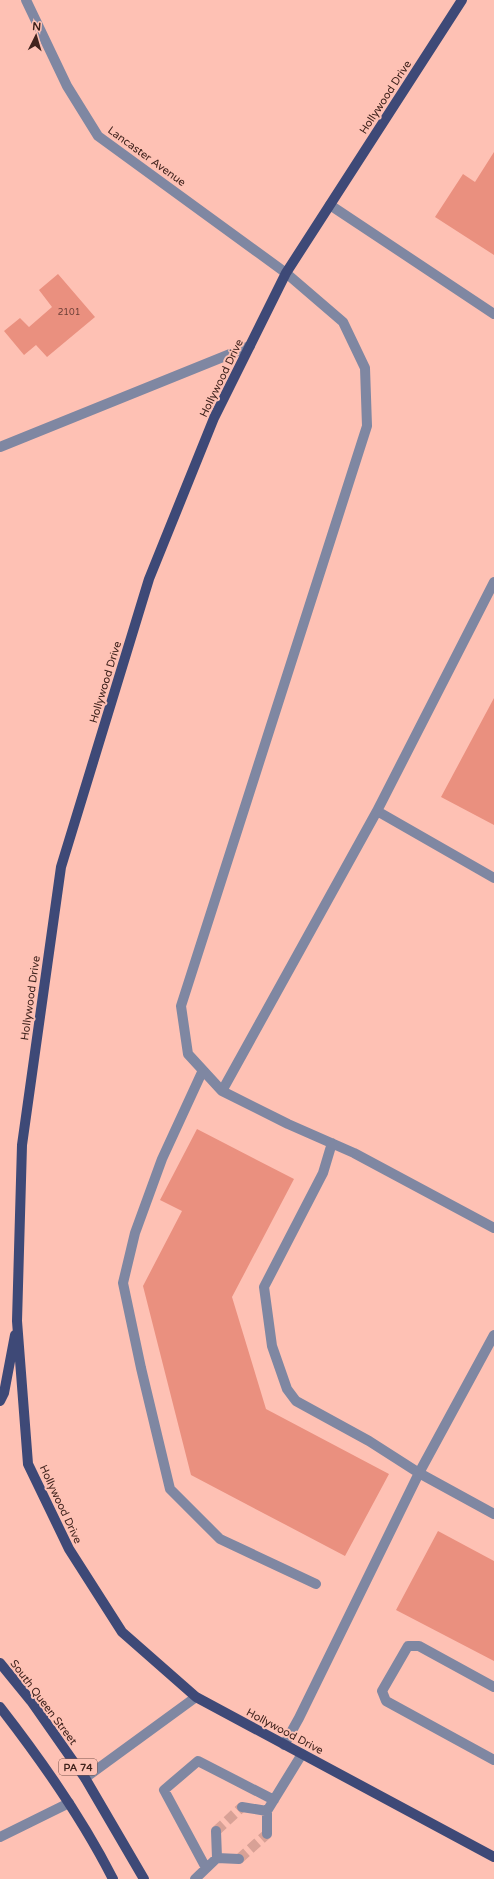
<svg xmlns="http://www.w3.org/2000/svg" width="494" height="1879" viewBox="0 0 494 1879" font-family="'Varela Round',sans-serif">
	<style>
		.building { fill: #ea907f }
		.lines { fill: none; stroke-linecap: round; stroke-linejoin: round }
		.minor-tunnel { stroke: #d8a196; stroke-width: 10; stroke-dasharray: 10 5; stroke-linecap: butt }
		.minor { stroke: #7f87a2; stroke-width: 10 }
		.major { stroke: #3e4977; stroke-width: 10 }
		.labels { text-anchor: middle; stroke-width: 4; stroke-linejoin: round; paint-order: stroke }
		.number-label { font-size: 9px; fill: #6a3e36 }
		.shield { fill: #fec1b4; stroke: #79524a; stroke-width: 1 }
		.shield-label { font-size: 10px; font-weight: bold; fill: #40231d }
		.street-label { font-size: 11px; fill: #40231d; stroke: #fec1b4 }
	</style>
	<rect width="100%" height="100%" fill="#fec1b4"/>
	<!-- building -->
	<path class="building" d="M 494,152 L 494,255 L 435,217 L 463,174 L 475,182 Z
		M 58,274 L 95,317 L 47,357 L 36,345 L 24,355 L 4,331 L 20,318 L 29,327 L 52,307 L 39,290 Z
		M 494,698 L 494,825 L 441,797 Z
		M 197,1129 L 294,1179 L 232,1297 L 266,1409 L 389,1474 L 345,1556 L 191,1475 L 143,1286 L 182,1211 L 160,1200 Z
		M 438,1531 L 494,1561 L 494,1661 L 396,1610 Z"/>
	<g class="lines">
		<!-- minor-tunnel -->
		<path class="minor-tunnel" d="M 216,1831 L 242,1807
			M 239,1859 L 267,1834"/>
		<!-- minor -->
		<path class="minor" d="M 26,0 L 67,86 L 98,136 L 286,273 L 343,322 L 365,368 L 367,426 L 181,1006 L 188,1054 L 222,1091 L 288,1124 L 354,1153 L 494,1228
			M 330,205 L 494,314
			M 0,447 L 250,346
			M 377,811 L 494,582
			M 203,1070 L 162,1159 L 135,1233 L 123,1283 L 141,1368 L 170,1489 L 220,1539 L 316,1584
			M 222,1091 L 377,811 L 494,878
			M 332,1143 L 323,1173 L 264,1287 L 272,1346 L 287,1389 L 296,1401 L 369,1441 L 419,1473 L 494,1514
			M 494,1687 L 419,1646 L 408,1646 L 382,1691 L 386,1701 L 494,1760
			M 284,1745 L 299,1718 L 419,1473 L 494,1335
			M 85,1778 L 196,1697
			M 242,1807 L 267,1811
			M 216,1831 L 217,1858
			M 267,1834 L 267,1811 L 302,1754
			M 0,1837 L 69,1803
			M 206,1868 L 164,1790 L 198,1761 L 274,1800
			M 195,1879 L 217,1858 L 239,1859"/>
		<!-- major -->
		<path class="major" d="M 462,0 L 286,273 L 214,418 L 149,579 L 61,867 L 22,1145 L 17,1321 L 28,1464 L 69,1549 L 122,1632 L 196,1697 L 494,1857
			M 0,1401 L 4,1393 L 15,1335
			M 0,1663 L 31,1701 L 85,1778 L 144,1879
			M 0,1707 C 42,1761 82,1818 113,1879"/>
	</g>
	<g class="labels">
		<!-- number labels -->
		<g class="number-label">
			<text x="69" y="315">2101</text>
		</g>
		<!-- shield labels -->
		<rect class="shield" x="59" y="1759" width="38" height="16" rx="3"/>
		<g class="shield-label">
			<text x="78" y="1771">PA 74</text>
		</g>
		<!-- street labels -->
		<g class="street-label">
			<text transform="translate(385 97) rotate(-57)" y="4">Hollywood Drive</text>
			<text transform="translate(147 156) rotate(36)" y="4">Lancaster Avenue</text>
			<text transform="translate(221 378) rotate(-64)" y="4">Hollywood Drive</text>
			<text transform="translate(105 682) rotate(-73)" y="4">Hollywood Drive</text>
			<text transform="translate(30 998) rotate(-82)" y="4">Hollywood Drive</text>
			<text transform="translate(61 1504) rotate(65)" y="4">Hollywood Drive</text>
			<text transform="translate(44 1702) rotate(53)" y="4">South Queen Street</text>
			<text transform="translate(285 1731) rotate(28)" y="4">Hollywood Drive</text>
		</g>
	</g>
	<!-- north arrow -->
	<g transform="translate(36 36) rotate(5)" stroke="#fec1b4" stroke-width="3" paint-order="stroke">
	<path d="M0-3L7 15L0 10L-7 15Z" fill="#40231d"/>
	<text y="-6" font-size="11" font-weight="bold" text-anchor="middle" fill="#40231d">N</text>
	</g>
</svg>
